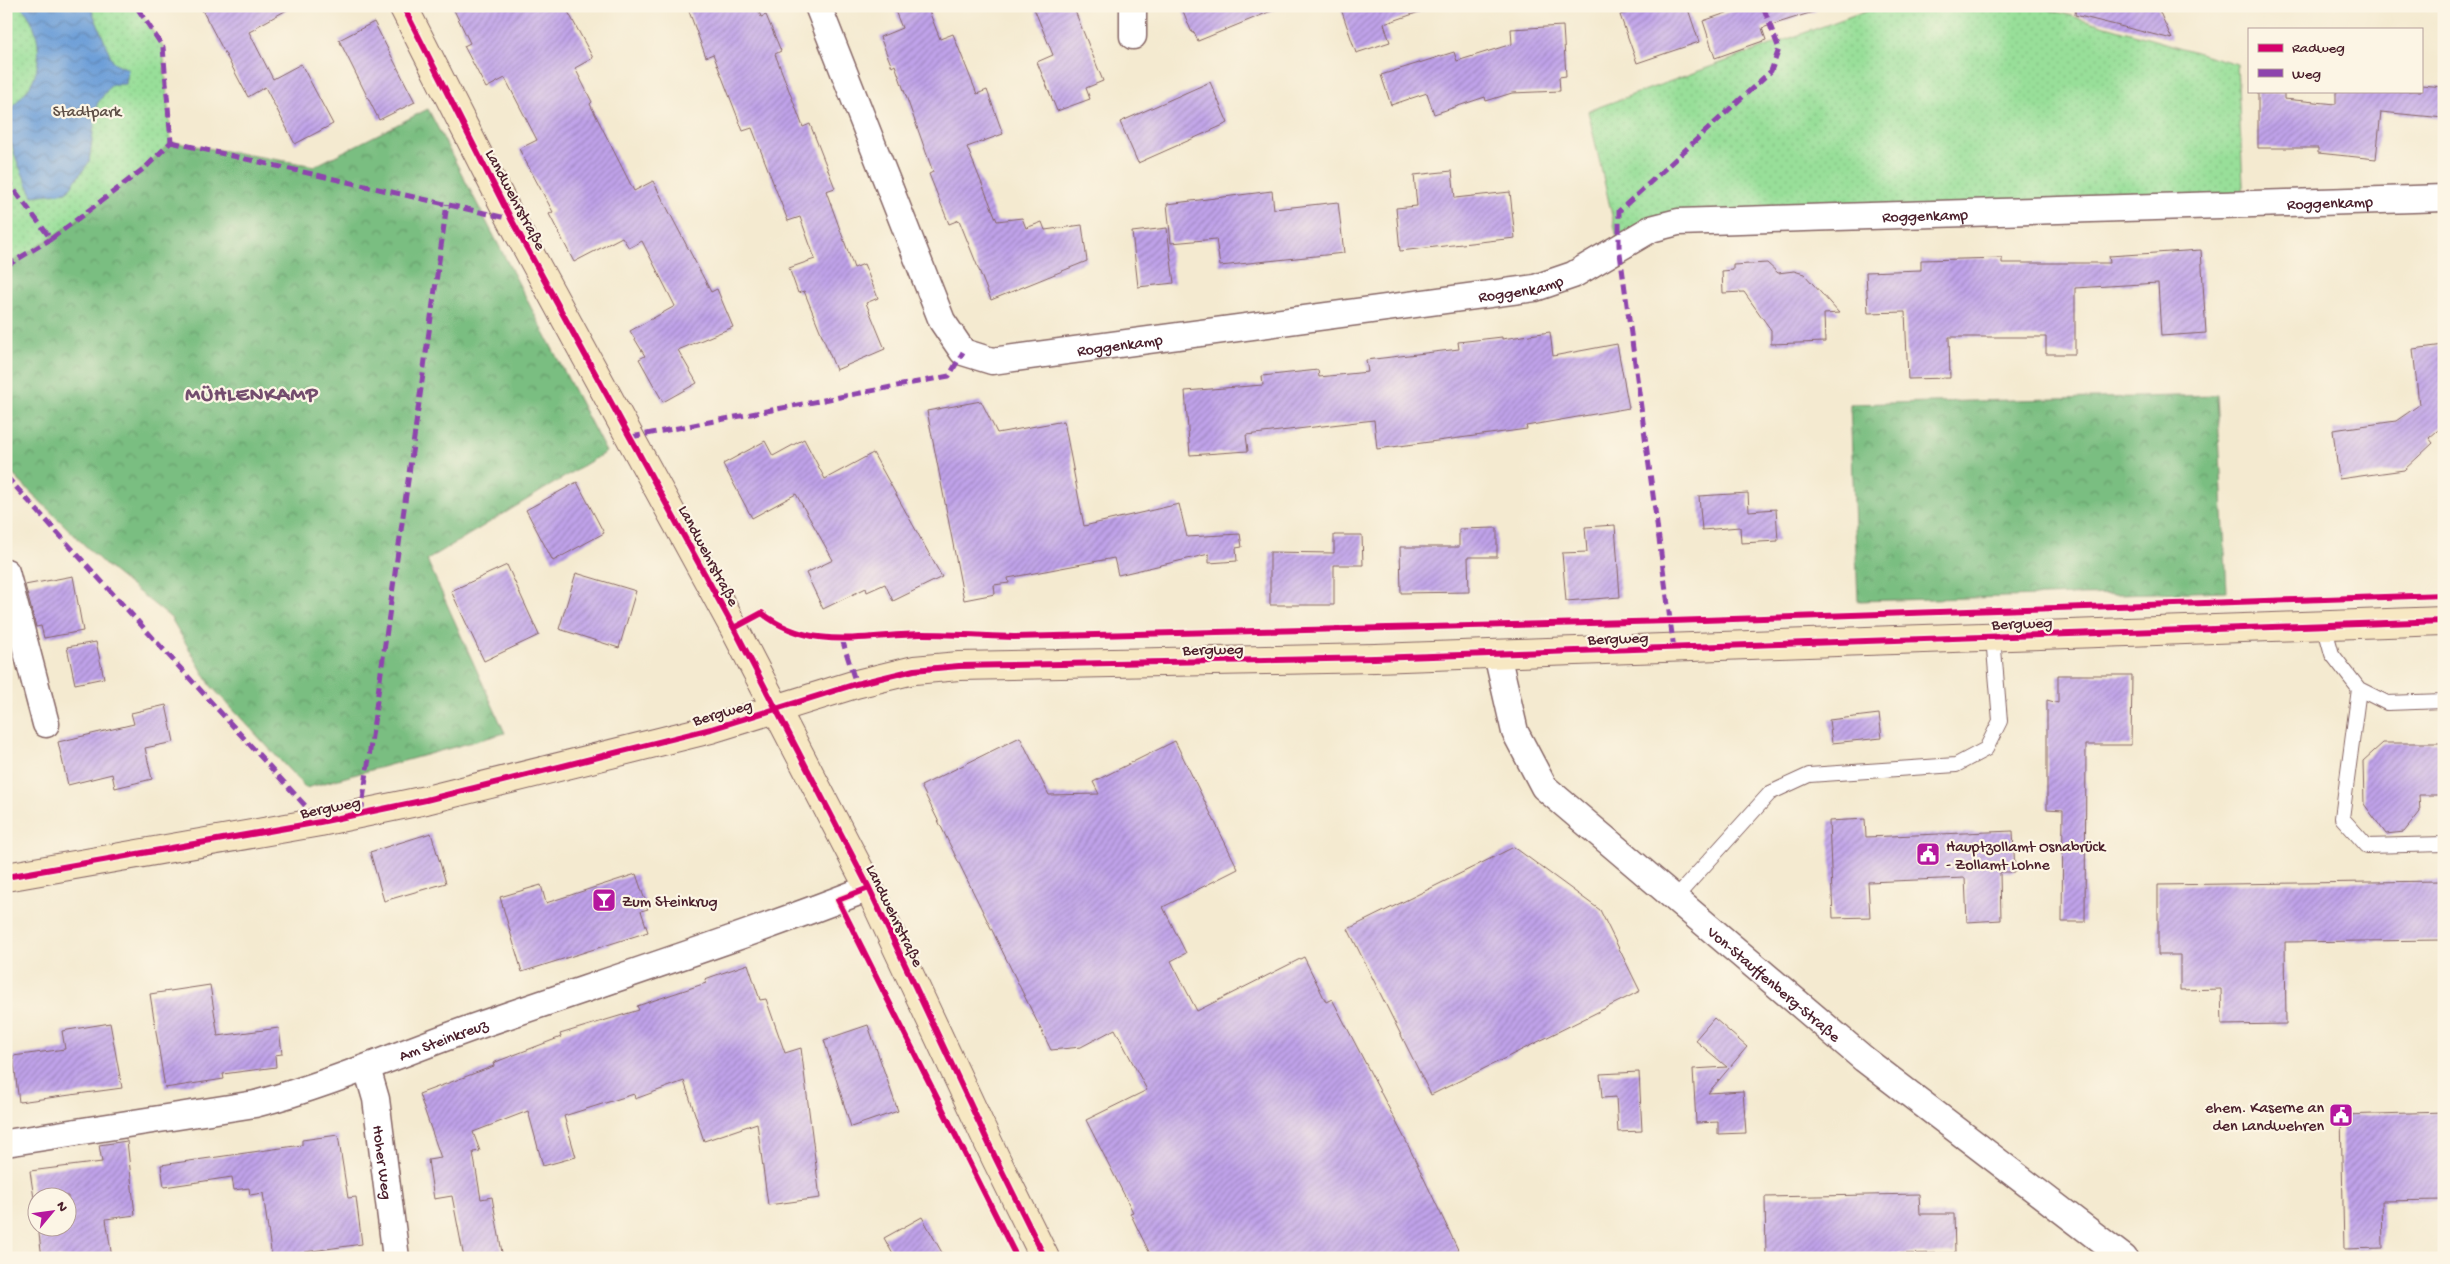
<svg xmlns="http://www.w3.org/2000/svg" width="2450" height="1264" viewBox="0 0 2450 1264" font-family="'Gochi Hand',sans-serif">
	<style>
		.forest { fill: url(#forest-crowns); stroke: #626e56 }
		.park { fill: url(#park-dots); stroke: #717f62 }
		.water { fill: url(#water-waves); stroke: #5c5f82 }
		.building { fill: url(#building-hatch) }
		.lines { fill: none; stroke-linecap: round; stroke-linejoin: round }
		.lane-casing { stroke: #866665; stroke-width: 16 }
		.street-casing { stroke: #866665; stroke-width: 29 }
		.secondary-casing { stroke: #866665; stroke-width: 30 }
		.path { stroke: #866665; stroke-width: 3; stroke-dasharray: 1 4; stroke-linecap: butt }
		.lane { stroke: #fff; stroke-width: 14 }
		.street { stroke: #fff; stroke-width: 26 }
		.secondary { stroke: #f7e8c3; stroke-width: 28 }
		.quiet { stroke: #8e44ad; stroke-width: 5; stroke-dasharray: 10 5; stroke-linecap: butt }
		.cycleway-casing { stroke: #fcf5e5; stroke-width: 9 }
		.cycleway { stroke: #d6006c; stroke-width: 6 }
		.labels { text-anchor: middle; stroke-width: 4.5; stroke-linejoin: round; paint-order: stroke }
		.park-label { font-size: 16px; fill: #5e4f46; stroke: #fcf5e5 }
		.street-label { font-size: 16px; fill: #4a1f2b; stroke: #fcf5e5 }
		.poi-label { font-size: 16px; fill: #4a1f2b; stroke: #fcf5e5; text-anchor: start }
		.district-label { font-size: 21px; font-weight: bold; letter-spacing: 1px; fill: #734d6e; stroke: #fcf5e5 }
	</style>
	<defs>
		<pattern id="forest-crowns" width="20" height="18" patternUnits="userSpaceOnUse" patternTransform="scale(1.25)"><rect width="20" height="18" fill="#7abe81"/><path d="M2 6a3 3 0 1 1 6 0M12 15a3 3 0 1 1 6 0" fill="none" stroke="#669a6a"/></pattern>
		<pattern id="park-dots" width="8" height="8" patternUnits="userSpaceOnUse" patternTransform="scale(1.25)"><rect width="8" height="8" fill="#98df99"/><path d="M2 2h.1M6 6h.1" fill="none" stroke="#84bf84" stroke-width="1.8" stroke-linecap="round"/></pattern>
		<pattern id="water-waves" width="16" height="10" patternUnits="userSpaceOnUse" patternTransform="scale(1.25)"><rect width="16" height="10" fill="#6d9fd8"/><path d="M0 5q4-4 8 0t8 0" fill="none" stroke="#5c81af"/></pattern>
		<pattern id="building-hatch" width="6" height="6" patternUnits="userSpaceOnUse" patternTransform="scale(1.25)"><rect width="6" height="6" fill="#c0a3ea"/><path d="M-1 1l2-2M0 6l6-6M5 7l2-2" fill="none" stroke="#9e84be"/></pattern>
	</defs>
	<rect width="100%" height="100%" fill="#fcf5e5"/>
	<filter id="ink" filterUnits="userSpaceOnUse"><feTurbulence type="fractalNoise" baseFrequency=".02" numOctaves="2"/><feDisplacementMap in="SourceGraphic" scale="10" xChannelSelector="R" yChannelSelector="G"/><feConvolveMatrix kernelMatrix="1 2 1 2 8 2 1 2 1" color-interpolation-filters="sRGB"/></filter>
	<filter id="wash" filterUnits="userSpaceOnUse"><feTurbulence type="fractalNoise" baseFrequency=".0096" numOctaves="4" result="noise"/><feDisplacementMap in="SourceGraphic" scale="20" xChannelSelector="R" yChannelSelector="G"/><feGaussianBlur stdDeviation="1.12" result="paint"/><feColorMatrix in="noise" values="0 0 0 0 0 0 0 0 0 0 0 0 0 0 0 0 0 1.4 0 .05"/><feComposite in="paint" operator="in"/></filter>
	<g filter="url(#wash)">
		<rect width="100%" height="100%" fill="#f4ead0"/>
		<!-- forest -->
		<path class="forest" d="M 428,109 L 606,452 L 427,560 L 505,733 L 306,788 L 211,686 L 171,618 L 105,565 L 6,468 L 6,266 C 65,231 123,190 171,142 L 315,166 Z
			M 2217,395 L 2227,591 L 1858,601 L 1850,404 Z"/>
		<!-- park -->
		<path class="park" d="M 6,6 L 136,6 L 163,47 L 171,142 C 123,190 65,231 6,266 Z
			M 1879,6 L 2037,6 L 2237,64 L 2244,204 L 1679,222 L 1619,246 L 1588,111 Z"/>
		<!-- water -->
		<path class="water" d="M 20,6 L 90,6 L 113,62 L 128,69 L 126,84 L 111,85 L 97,104 L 89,162 L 67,192 L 33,196 C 23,175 8,146 9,123 C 10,102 23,99 31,84 C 44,61 40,23 20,6 Z"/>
		<g id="blocks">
			<!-- building -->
			<path class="building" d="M 200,6 L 294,6 L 256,27 L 257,28 L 249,32 L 273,79 L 301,64 L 333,124 L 295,144 L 265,87 L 248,97 Z
				M 452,6 L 565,6 L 593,58 L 575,68 L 592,102 L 590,104 L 634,191 L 653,181 L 711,292 L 717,289 L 733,327 L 678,350 L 697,383 L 663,402 L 639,359 L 645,356 L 630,331 L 675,306 L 642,241 L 629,248 L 622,237 L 574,262 L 549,214 L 553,212 L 519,149 L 537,140 L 505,78 L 486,88 L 464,46 L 470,43 Z
				M 687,6 L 757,6 L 761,17 L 766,15 L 781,51 L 775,54 L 803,127 L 810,124 L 835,188 L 826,191 L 854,268 L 864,264 L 878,298 L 866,303 L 885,349 L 836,370 L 804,291 L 798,293 L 789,268 L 815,259 L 800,217 L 788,221 L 752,128 L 743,131 L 713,54 L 706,57 Z
				M 893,6 L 927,6 L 940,39 L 953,34 L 977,94 L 987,90 L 1003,134 L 967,147 L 997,221 L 1022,218 L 1026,228 L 1042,222 L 1045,230 L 1082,225 L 1087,261 L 991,300 L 959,220 L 949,224 L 929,174 L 933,172 L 895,65 L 892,67 L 880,37 L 902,28 Z
				M 1033,6 L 1073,6 L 1103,81 L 1086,88 L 1090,99 L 1057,111 L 1037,62 L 1053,55 Z
				M 1181,6 L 1281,6 L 1281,7 L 1198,41 L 1194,32 L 1192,33 Z
				M 1340,6 L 1425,6 L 1425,10 L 1384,24 L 1390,42 L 1356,53 Z
				M 1646,6 L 1687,6 L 1699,42 L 1637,63 L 1620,15 Z
				M 1747,6 L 1815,6 L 1816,11 L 1762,28 L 1766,40 L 1715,58 L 1703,21 Z
				M 2076,6 L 2157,6 L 2172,39 L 2075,15 Z
				M 374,22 L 415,102 L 379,120 L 339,40 Z
				M 1563,26 L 1566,76 L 1559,77 L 1560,91 L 1512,93 L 1486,101 L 1485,97 L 1434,114 L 1427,93 L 1391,105 L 1381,75 L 1454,52 L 1457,61 L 1512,44 L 1511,29 Z
				M 1210,82 L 1228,123 L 1138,163 L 1120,122 Z
				M 2421,85 L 2444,87 L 2444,118 L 2381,112 L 2376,159 L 2318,153 L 2318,148 L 2258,148 L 2258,93 L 2284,93 L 2284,99 L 2336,104 L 2336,92 L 2341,91 L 2421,91 Z
				M 1452,171 L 1455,198 L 1510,192 L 1515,238 L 1400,251 L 1396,208 L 1417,206 L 1414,175 Z
				M 1272,191 L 1274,209 L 1338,202 L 1344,253 L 1220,266 L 1216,239 L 1171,243 L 1167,204 Z
				M 1167,228 L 1174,283 L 1138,287 L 1132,232 Z
				M 2201,250 L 2206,333 L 2161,336 L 2158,283 L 2075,288 L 2075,354 L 2046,354 L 2046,337 L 1949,337 L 1950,378 L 1908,379 L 1905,312 L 1868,313 L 1866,272 L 1921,270 L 1921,260 L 2002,258 L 2002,263 L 2110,263 L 2109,256 Z
				M 1767,263 L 1778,273 L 1794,271 L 1804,274 L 1839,313 L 1824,314 L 1825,342 L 1771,344 L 1771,330 L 1744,292 L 1723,293 L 1722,271 L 1733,270 L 1733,265 Z
				M 1550,332 L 1553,356 L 1617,344 L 1629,408 L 1526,426 L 1527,429 L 1377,449 L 1374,420 L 1246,435 L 1248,451 L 1190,455 L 1185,391 L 1263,385 L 1262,376 L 1318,370 L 1319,377 L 1368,372 L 1366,360 L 1459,349 L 1458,342 L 1502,337 L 1502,339 Z
				M 2444,345 L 2444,425 L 2429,438 L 2433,443 L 2404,470 L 2339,479 L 2333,430 L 2396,421 L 2419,405 L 2413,349 Z
				M 981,401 L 997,433 L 1064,421 L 1084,526 L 1179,504 L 1187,537 L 1240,534 L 1242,547 L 1236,548 L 1237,561 L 1209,563 L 1209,554 L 1118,575 L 1114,558 L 1008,578 L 1009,583 L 994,585 L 995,594 L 964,600 L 927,411 Z
				M 804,439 L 825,479 L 873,453 L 942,577 L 893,601 L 885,584 L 867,592 L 866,588 L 823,609 L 806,573 L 833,560 L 796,494 L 752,518 L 723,464 L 765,441 L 773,456 Z
				M 577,482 L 604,533 L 553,561 L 526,510 Z
				M 1748,493 L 1749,511 L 1776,509 L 1778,541 L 1741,543 L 1740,527 L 1702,530 L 1699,496 Z
				M 1615,525 L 1620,597 L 1566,601 L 1562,553 L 1587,552 L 1585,527 Z
				M 1497,528 L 1497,557 L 1468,557 L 1469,592 L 1401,593 L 1400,547 L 1459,547 L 1459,529 Z
				M 1334,535 L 1362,535 L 1363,565 L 1334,565 L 1334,605 L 1270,605 L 1270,552 L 1334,553 Z
				M 507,565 L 539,635 L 484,661 L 451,591 Z
				M 576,573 L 636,591 L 619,648 L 559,629 Z
				M 73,576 L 83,631 L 44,638 L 41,626 L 36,627 L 25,585 Z
				M 96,642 L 104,678 L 75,684 L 67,647 Z
				M 2058,675 L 2132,675 L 2131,745 L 2086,745 L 2085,922 L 2062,922 L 2063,810 L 2047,809 L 2047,700 L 2058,703 Z
				M 166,705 L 174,742 L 145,748 L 152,779 L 115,788 L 112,774 L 68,785 L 58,742 L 134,724 L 131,713 Z
				M 1879,714 L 1882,738 L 1832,743 L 1829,720 Z
				M 1020,737 L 1049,795 L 1099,794 L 1093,782 L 1175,741 L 1238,869 L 1163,907 L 1186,953 L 1171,961 L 1197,1011 L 1304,957 L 1326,1002 L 1332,999 L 1406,1141 L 1462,1258 L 1152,1258 L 1130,1213 L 1133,1212 L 1086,1120 L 1147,1090 L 1115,1029 L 1081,1047 L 1051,1050 L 921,786 Z
				M 2383,743 L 2444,743 L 2444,795 L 2419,795 L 2420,812 L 2404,832 L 2386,834 L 2364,804 L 2363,761 Z
				M 1865,819 L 1866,837 L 2013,831 L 2015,872 L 2000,872 L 2001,920 L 1967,922 L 1965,878 L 1868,882 L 1870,917 L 1833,918 L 1829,821 Z
				M 431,833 L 446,883 L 384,901 L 370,852 Z
				M 1514,847 L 1600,910 L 1640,991 L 1431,1095 L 1348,929 Z
				M 636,874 L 648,909 L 641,911 L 648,932 L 522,972 L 500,897 L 541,885 L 546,903 Z
				M 2440,881 L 2441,940 L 2285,942 L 2286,1024 L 2222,1025 L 2221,989 L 2180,990 L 2180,955 L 2158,955 L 2158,885 Z
				M 748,964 L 760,1000 L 766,999 L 785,1053 L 801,1048 L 820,1198 L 768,1205 L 757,1123 L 704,1141 L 684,1081 L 635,1099 L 634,1094 L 564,1116 L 576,1157 L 543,1166 L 528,1111 L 473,1132 L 480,1151 L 473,1152 L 481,1199 L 492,1197 L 503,1258 L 464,1258 L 452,1196 L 434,1199 L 428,1160 L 441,1158 L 419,1094 L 494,1066 L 493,1063 L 561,1037 L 560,1034 L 639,1010 L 637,1006 L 706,983 L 705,979 Z
				M 210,985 L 218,1036 L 279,1028 L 282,1054 L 275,1055 L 276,1067 L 223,1074 L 224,1079 L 165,1088 L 150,994 Z
				M 1714,1018 L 1747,1047 L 1708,1093 L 1743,1091 L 1746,1133 L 1718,1134 L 1718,1122 L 1696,1123 L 1693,1069 L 1727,1067 L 1695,1040 Z
				M 110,1023 L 122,1088 L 19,1102 L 13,1056 L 65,1049 L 62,1031 Z
				M 868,1025 L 898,1111 L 851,1127 L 824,1040 Z
				M 1639,1072 L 1642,1131 L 1618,1132 L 1616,1097 L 1602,1098 L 1600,1074 Z
				M 2444,1112 L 2444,1200 L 2382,1201 L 2383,1248 L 2344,1249 L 2341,1115 Z
				M 338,1135 L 348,1198 L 356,1197 L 362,1244 L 305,1252 L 306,1258 L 272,1258 L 263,1193 L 250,1195 L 249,1188 L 234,1190 L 232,1177 L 164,1187 L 161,1165 L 302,1145 L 302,1140 Z
				M 127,1141 L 135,1215 L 106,1219 L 112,1258 L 42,1258 L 38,1226 L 68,1226 L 68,1196 L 38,1196 L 38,1226 L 30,1171 L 102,1162 L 99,1145 Z
				M 1919,1194 L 1920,1214 L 1954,1214 L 1955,1253 L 1766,1256 L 1765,1197 Z
				M 922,1217 L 945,1258 L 895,1258 L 884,1238 Z"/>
		</g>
	</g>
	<g filter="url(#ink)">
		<use href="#blocks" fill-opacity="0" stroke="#866665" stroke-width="1"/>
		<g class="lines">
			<!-- lane casing -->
			<g class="lane-casing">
				<path id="lane" d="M 2324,625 L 2332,654 L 2359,689 L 2387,703 L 2444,701
					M 2359,689 L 2342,818 L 2367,846 L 2444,844
					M 1676,897 L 1770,793 L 1809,775 L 1956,765 L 1986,749 L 2000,721 L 1993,637"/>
			</g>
			<!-- street casing -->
			<g class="street-casing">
				<g id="street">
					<path id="s1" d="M 818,6 L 942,321 L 963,352 L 992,361 L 1535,288 L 1573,275 L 1651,229 L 1678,222 L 2444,198"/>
					<path d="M 1133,6 L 1133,36"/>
					<path d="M 6,572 L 46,724"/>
					<path id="s2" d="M 1497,654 L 1515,732 L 1544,787 L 1864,1059 L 2124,1258"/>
					<path id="s3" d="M 367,1068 L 376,1099 L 396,1258"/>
					<path id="s4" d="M 6,1143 L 255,1104 C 332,1084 405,1051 480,1025 C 610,980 741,938 869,888"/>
				</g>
			</g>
			<!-- secondary casing -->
			<g class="secondary-casing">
				<path id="secondary" d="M 403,6 L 511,219 L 734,628 L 869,888 L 996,1159 L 1045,1258
					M 6,877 L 320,822 L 426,800 L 711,729 L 856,684 L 914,670 L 959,666 L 1375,658 L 2444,621"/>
			</g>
			<!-- path -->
			<path class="path" d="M 850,925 L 873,971"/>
			<!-- lane -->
			<use href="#lane" class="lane"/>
			<!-- street -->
			<use href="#street" class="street"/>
			<!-- secondary -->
			<use href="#secondary" class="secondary"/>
			<!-- quiet -->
			<path class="quiet" d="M 171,142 L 511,219
				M 6,179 L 51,239 L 146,167 L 171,142 L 163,47 L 136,6
				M 6,266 L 51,239
				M 631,437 L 949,376 L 963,352
				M 6,476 L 320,822
				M 842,639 L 856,684
				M 1674,649 L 1619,246 L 1619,211 L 1771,71 L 1779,49 L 1763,6
				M 361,814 L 447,204"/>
			<!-- cycleway casing -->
			<g class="cycleway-casing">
				<path id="cycleway" d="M 403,6 L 511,219 L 734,628 L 869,888 L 996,1159 L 1045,1258
					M 734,628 L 762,613 C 810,652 866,635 922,634 C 953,634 983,636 1014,637 L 1672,621 L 2444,595
					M 6,877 L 320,822 L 426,800 L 711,729 L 856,684 L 914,670 L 959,666 L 1375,658 L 2444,621
					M 869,888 L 838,900 L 1017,1258"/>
			</g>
			<!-- cycleway -->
			<use href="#cycleway" class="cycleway"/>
		</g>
	</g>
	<!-- icons -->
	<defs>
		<g id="civic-square" transform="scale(1.25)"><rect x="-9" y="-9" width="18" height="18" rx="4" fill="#b5179e" stroke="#fcf5e5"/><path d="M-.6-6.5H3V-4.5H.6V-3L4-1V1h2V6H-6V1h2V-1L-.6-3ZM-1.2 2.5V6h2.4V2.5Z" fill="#fff"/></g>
		<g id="bar-square" transform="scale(1.25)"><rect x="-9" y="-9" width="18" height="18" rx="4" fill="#b5179e" stroke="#fcf5e5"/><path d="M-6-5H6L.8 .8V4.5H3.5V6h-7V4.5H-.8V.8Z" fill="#fff"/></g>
	</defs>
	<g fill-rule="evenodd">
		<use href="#civic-square" x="1928" y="854"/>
		<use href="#bar-square" x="604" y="900"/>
		<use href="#civic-square" x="2341" y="1115"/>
	</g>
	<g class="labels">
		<!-- park labels -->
		<g class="park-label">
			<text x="87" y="116">Stadtpark</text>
		</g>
		<!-- street labels -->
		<g class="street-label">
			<text transform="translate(517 199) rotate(62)" y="6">Landwehrstraße</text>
			<text dy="6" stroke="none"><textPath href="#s1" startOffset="1765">Roggenkamp</textPath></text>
			<text dy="6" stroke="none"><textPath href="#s1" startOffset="1360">Roggenkamp</textPath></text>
			<text dy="6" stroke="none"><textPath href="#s1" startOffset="940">Roggenkamp</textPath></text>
			<text dy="6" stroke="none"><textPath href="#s1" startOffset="535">Roggenkamp</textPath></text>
			<text transform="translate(710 555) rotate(62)" y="6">Landwehrstraße</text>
			<text transform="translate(2022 622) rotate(-2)" y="6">Bergweg</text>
			<text transform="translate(1618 637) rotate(-2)" y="6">Bergweg</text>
			<text transform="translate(1213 648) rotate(-1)" y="6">Bergweg</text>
			<text transform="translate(722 711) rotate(-16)" y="6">Bergweg</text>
			<text transform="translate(330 806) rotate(-11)" y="6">Bergweg</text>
			<text transform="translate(896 915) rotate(64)" y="6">Landwehrstraße</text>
			<text dy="6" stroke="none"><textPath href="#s2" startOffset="445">Von-Stauffenberg-Straße</textPath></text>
			<text dy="6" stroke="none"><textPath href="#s4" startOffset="451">Am Steinkreuz</textPath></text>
			<text dy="6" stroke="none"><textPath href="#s3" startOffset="96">Hoher Weg</textPath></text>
		</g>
		<!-- poi labels -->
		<g class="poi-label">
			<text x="1946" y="851">Hauptzollamt Osnabrück<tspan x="1946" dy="18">- Zollamt Lohne</tspan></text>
			<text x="622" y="906">Zum Steinkrug</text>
			<text x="2324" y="1112" text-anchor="end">ehem. Kaserne an<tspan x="2324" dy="18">den Landwehren</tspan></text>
		</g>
		<!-- district labels -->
		<g class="district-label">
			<text x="252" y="400">MÜHLENKAMP</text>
		</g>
	</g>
	<!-- margin -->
	<rect width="2450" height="1264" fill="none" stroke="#fcf5e5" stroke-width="25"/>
	<!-- legend -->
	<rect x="2248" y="28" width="175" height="65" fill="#fcf5e5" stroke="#b59f9b"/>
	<rect x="2258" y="44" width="25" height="8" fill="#d6006c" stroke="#b59f9b"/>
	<text x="2292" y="52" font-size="15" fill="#4a1f2b">Radweg</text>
	<rect x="2258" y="69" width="25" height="8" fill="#8e44ad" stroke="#b59f9b"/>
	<text x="2292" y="78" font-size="15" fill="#4a1f2b">Weg</text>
	<!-- north arrow -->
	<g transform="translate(52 1212) rotate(61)"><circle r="24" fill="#fcf5e5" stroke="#b59f9b"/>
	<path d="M0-4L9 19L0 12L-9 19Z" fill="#b5179e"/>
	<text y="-8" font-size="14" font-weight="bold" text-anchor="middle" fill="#4a1f2b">N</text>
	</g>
</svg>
